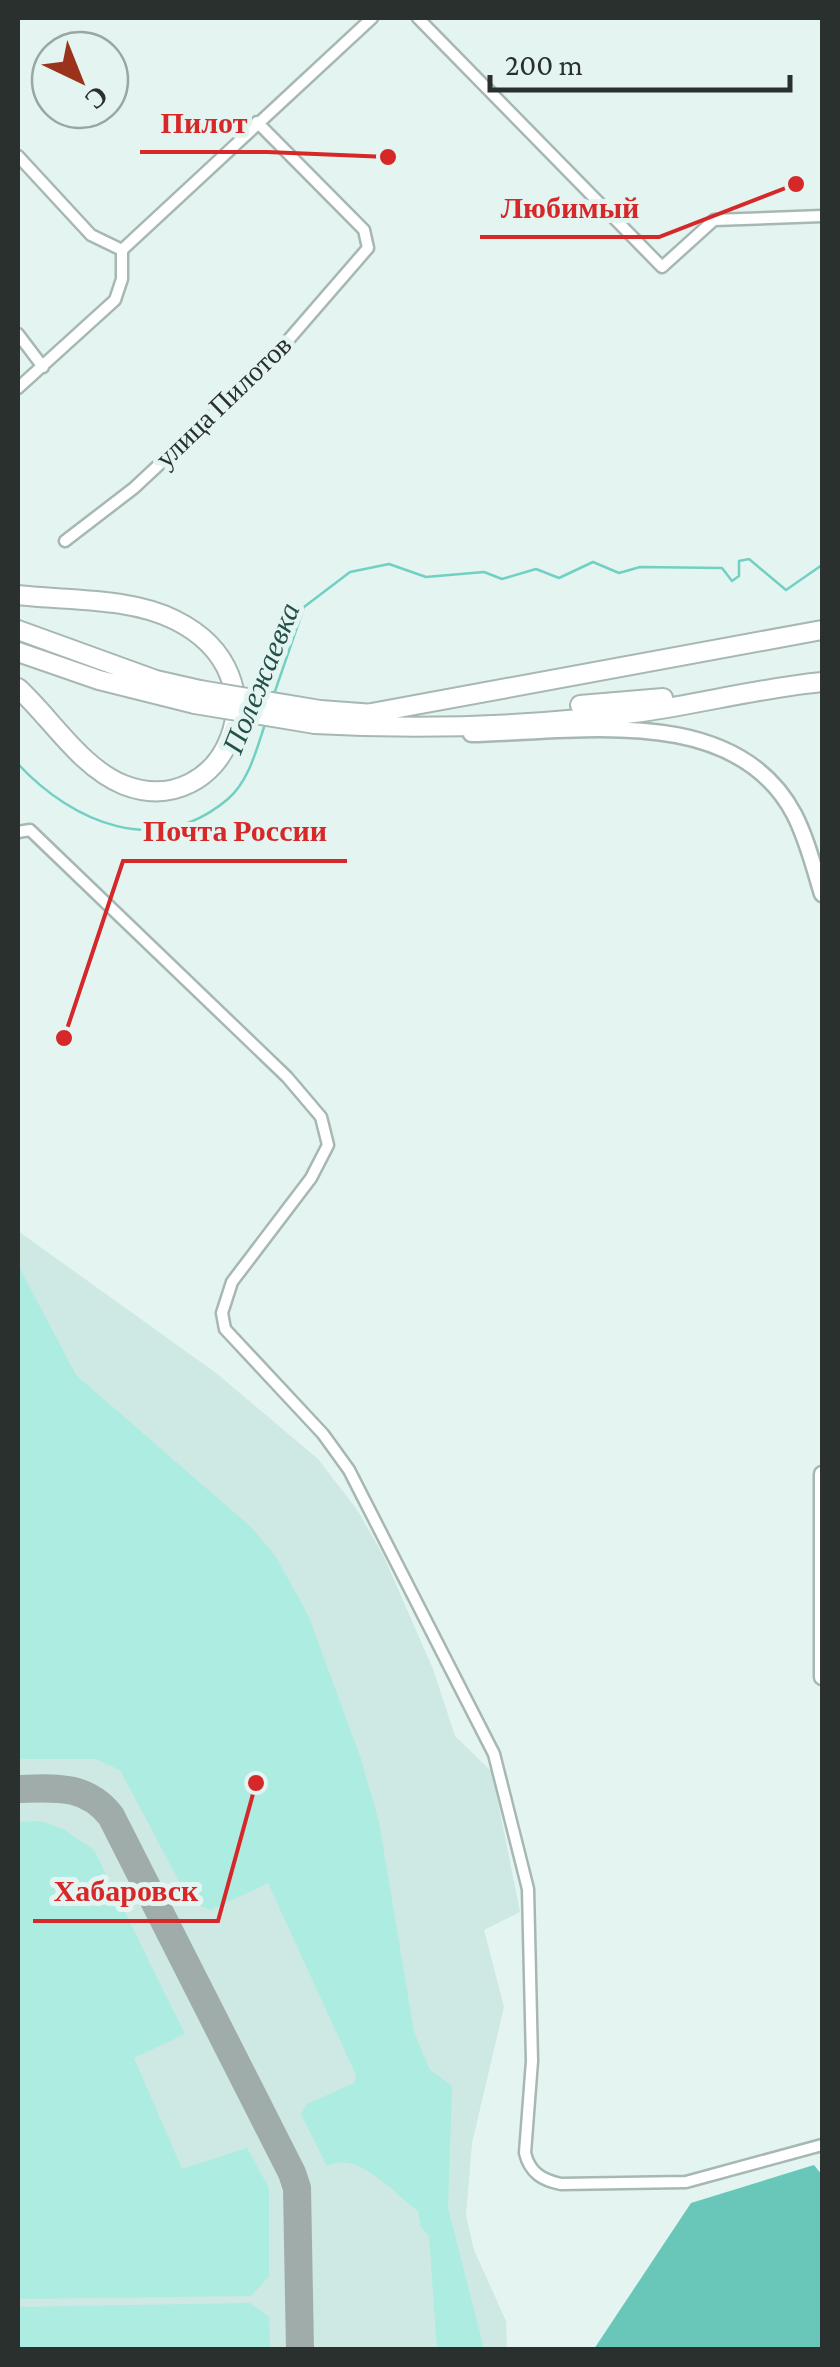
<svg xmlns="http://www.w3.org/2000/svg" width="840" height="2367" viewBox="0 0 840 2367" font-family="'Crimson Pro',serif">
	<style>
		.built { fill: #cee8e3 }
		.green { fill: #acece1 }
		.forest { fill: #69c7ba }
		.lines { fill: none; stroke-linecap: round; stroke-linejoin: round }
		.stream { stroke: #72d0c3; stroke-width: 2.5 }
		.taxiway { stroke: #9facaa; stroke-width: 28 }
		.street-casing { stroke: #a6b7b4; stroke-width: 15 }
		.secondary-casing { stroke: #a6b7b4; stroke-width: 19 }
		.highway-casing { stroke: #a6b7b4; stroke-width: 22 }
		.street { stroke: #fff; stroke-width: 10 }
		.secondary { stroke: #fff; stroke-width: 14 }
		.highway { stroke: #fff; stroke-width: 18 }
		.highway-bridge-casing { stroke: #a6b7b4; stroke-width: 22; stroke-linecap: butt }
		.highway-bridge { stroke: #fff; stroke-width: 18 }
		.labels { text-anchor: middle; stroke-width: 10; stroke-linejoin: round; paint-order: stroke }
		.street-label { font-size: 28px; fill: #29302e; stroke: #e3f4f1 }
		.water-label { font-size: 30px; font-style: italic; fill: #25504a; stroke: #e3f4f1 }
		.leader { fill: none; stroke: #d62828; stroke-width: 4 }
		.callout-dot { fill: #d62828; stroke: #e3f4f1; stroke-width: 4 }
		.callout-label { font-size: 30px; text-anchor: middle; font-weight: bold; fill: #d62828; stroke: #e3f4f1; stroke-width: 10; stroke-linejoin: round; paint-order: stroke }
	</style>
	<rect width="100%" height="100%" fill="#e3f4f1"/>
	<!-- built -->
	<path class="built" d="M 18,1231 L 216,1373 L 318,1459 L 358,1511 L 384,1557 L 433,1669 L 455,1736 L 492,1772 L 520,1912 L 484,1930 L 504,2007 L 472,2143 L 466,2215 L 474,2250 L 506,2321 L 507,2349 L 18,2349 Z"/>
	<!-- green -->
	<path class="green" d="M 18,1265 L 76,1375 L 253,1529 L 276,1557 L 308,1615 L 361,1759 L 379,1822 L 414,2032 L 430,2070 L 452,2086 L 448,2208 L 484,2349 L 437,2349 L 429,2236 L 421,2227 L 418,2211 C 394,2194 358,2149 327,2166 L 301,2114 L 307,2104 L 354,2083 L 356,2075 L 268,1883 L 211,1910 L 190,1902 L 120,1770 L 96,1759 L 18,1759 Z
		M 40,1821 L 63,1829 L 94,1850 L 185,2034 L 134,2058 L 182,2169 L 247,2148 L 269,2188 L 269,2276 L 251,2296 L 18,2299 L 18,1822 Z
		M 250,2303 L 269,2317 L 270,2349 L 18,2349 L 18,2307 Z"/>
	<!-- forest -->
	<path class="forest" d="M 814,2165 L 822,2175 L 822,2349 L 594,2349 L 691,2203 Z"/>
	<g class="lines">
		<!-- stream -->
		<path class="stream" d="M 273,697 L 304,607 L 350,572 L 389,564 L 426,577 L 484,572 L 502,579 L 536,569 L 559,578 L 593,562 L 619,573 L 640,567 L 722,568 L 732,581 L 739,576 L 739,561 L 749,559 L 786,590 L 822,565
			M 18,764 C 73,823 157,859 228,799 C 249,781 257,748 265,724"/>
		<!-- taxiway -->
		<path class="taxiway" d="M 18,1789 C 55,1788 86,1784 111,1816 L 292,2173 L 297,2188 L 300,2350"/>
		<!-- street casing -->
		<g class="street-casing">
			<path id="street" d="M 418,18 L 662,267 L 714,220 L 822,216
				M 18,156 L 91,235 L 122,250
				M 18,334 L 43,367
				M 18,388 L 115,300 L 122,279 L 122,250 L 372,18
				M 65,541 L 134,488 L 271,360 L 368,248 L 364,230 L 257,122
				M 18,832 L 30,830 L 287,1077 L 321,1117 L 328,1145 L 311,1178 L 232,1282 L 222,1313 L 225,1329 L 323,1434 L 349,1470 L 494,1754 L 528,1889 L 532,2061 L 525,2153 C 530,2173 542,2180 561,2184 L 686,2182 L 822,2145"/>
		</g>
		<!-- secondary casing -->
		<g class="secondary-casing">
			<path id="secondary" d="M 471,734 C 575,732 735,702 794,814 C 807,839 814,868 822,894
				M 822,1474 L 822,1677"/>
		</g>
		<!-- highway casing -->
		<g class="highway-casing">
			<path id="highway" d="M 18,595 C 68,601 129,597 175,620 C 290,677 223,823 124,785 C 81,768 51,718 18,688
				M 18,630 L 156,680 L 200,690
				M 18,652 L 99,680 L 195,704
				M 580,705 L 663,698
				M 320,710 L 374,714
				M 366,714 L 822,630
				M 315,724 C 422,730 536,726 642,712 C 703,703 761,688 822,682"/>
		</g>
		<!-- street -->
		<use href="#street" class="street"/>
		<!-- secondary -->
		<use href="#secondary" class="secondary"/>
		<!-- highway -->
		<use href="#highway" class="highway"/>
		<!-- highway-bridge casing -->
		<g class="highway-bridge-casing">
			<path id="highway-bridge" d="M 200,690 L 320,710
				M 195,704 L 315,724"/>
		</g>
		<!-- highway-bridge -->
		<use href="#highway-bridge" class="highway-bridge"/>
	</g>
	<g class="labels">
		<!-- street labels -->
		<g class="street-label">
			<text transform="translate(223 401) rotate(-44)" y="10">улица Пилотов</text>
		</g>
		<!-- water labels -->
		<g class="water-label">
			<text transform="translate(261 678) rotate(-68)" y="10">Полежаевка</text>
		</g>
	</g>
	<!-- callouts -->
	<path class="leader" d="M388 157L267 152H140M796 184L659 237H480M64 1038L123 861H347M256 1783L218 1921H33"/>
	<g class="callout-dot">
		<circle cx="388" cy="157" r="10"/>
		<circle cx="796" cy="184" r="10"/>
		<circle cx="64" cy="1038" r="10"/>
		<circle cx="256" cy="1783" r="10"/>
	</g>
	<g class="callout-label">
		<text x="204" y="133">Пилот</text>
		<text x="570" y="218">Любимый</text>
		<text x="235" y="841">Почта России</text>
		<text x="126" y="1901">Хабаровск</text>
	</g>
	<!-- border -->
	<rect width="840" height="2367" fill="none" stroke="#29302e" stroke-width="40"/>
	<!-- north arrow -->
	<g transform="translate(80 80) rotate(137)"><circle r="48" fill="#e3f4f1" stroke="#99a6a3" stroke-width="2.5"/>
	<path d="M0-8L18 38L0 25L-18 38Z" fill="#9b321c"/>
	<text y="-15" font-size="28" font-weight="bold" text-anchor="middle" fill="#29302e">С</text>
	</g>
	<!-- scale -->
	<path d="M490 75v15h300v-15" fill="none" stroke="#29302e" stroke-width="5"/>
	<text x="505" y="75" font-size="30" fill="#29302e" stroke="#e3f4f1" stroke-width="8" paint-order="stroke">200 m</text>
</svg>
